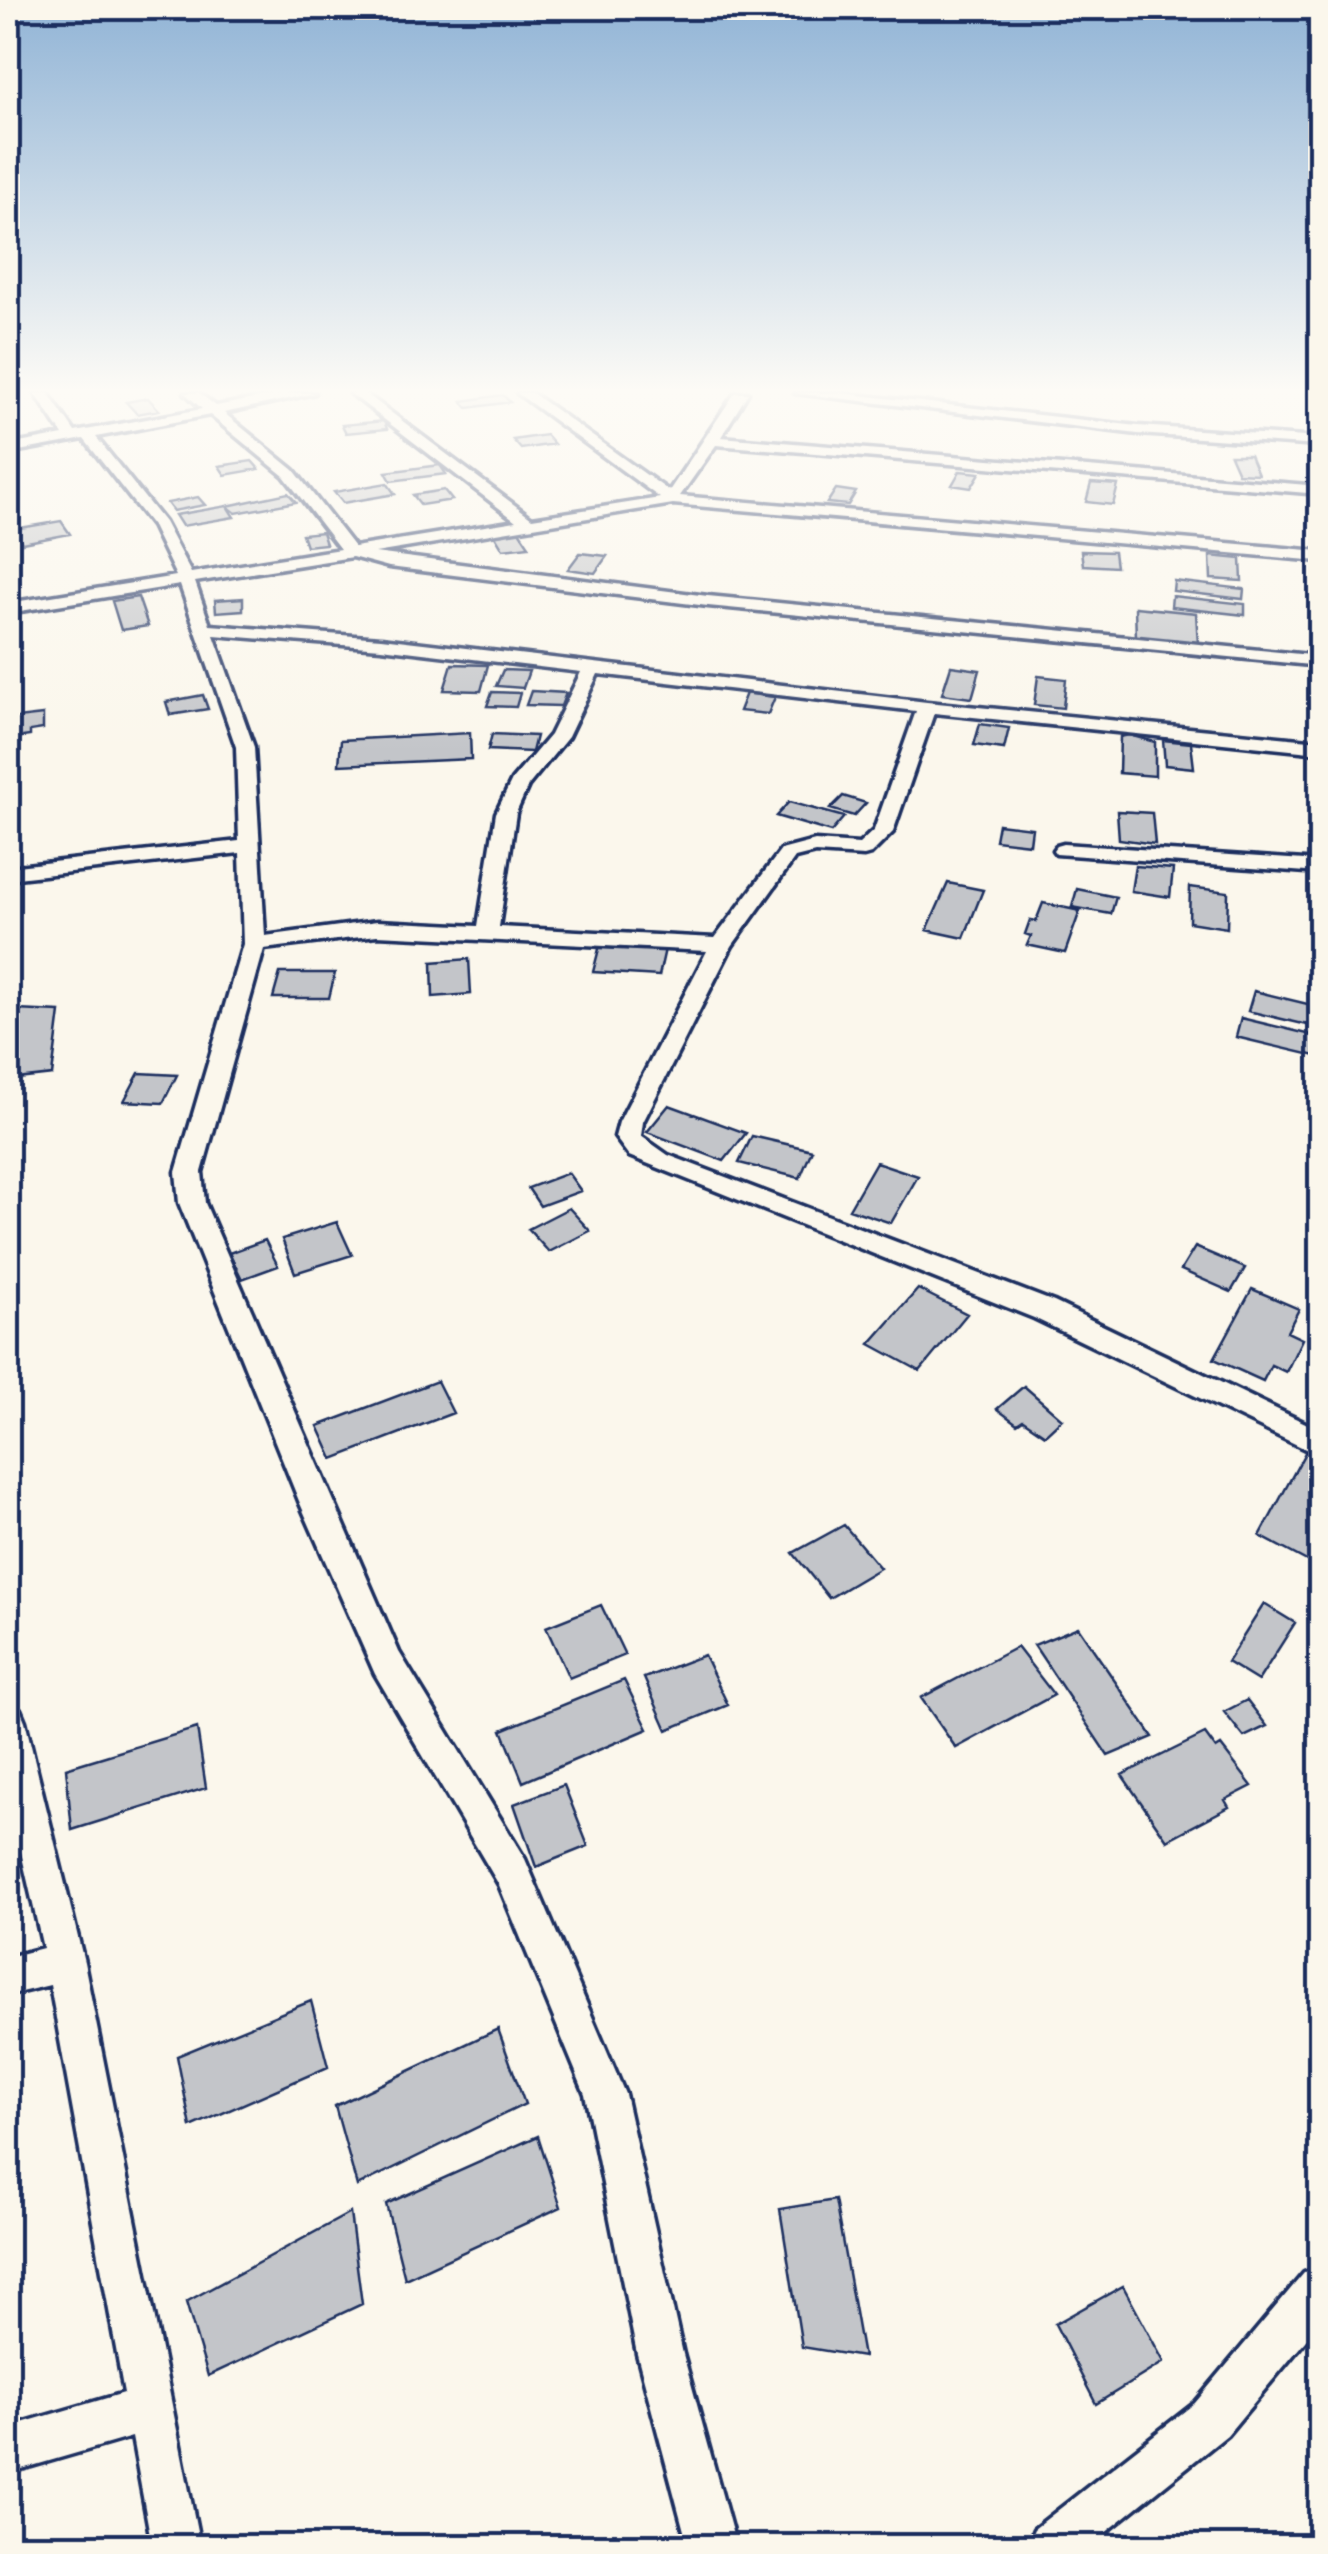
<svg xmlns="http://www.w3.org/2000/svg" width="1328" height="2554" viewBox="0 0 1328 2554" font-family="'Patrick Hand',sans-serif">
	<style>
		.building { fill: #c3c5c9; stroke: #1b2f5e; stroke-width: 2.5 }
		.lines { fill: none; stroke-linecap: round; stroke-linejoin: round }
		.minor-casing { stroke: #1b2f5e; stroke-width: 7 }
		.minor { fill: #fbf7ec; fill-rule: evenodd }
	</style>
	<rect width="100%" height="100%" fill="#fbf7ec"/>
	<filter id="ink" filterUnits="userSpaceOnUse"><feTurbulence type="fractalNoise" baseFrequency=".01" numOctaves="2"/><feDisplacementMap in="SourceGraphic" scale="20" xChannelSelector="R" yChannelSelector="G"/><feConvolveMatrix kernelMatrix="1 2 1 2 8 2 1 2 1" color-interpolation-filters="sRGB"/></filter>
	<g filter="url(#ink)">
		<!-- building -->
		<path class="building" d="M 503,395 L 510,402 L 468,408 L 462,401 Z
			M 148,398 L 159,410 L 137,414 L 126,402 Z
			M 384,421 L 387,429 L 346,433 L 342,425 Z
			M 546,435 L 554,444 L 521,449 L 513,440 Z
			M 1230,455 L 1250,455 L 1258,474 L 1238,473 Z
			M 252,461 L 259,469 L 225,475 L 219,466 Z
			M 440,465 L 446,474 L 391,481 L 386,472 Z
			M 960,471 L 980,473 L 971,488 L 952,485 Z
			M 387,483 L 395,494 L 343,503 L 334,492 Z
			M 1091,483 L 1118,485 L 1113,505 L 1086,502 Z
			M 836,489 L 856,492 L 848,505 L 827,503 Z
			M 444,490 L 452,500 L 421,505 L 413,495 Z
			M 288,493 L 296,502 L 236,513 L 227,506 Z
			M 198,497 L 205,505 L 173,511 L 167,503 Z
			M 227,506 L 234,517 L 182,526 L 175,515 Z
			M 61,521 L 70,534 L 22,543 L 14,529 Z
			M 519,531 L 529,546 L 503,549 L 494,534 Z
			M 322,532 L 326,544 L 306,546 L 302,534 Z
			M 1081,551 L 1114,552 L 1116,567 L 1083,565 Z
			M 580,553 L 607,556 L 595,573 L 568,569 Z
			M 1210,556 L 1241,559 L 1242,581 L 1211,579 Z
			M 1174,581 L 1244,589 L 1243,599 L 1173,591 Z
			M 1172,596 L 1245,604 L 1245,615 L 1171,607 Z
			M 138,597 L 148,626 L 121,630 L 112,601 Z
			M 243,598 L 243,610 L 216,612 L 215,600 Z
			M 1135,607 L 1196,613 L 1198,644 L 1136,638 Z
			M 452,664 L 488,665 L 481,691 L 444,690 Z
			M 951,666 L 980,670 L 972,698 L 942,694 Z
			M 503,670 L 529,671 L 523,688 L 496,686 Z
			M 1038,676 L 1066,679 L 1063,708 L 1034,705 Z
			M 531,691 L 566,693 L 561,706 L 526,705 Z
			M 492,692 L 520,693 L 516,707 L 487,706 Z
			M 746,693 L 775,697 L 768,714 L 739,711 Z
			M 203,695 L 208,709 L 170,715 L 166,702 Z
			M 43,715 L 43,729 L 30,731 L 30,736 L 8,739 L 8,719 Z
			M 980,724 L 1009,728 L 1004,749 L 974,745 Z
			M 470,733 L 471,759 L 339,765 L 341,740 Z
			M 492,734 L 536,736 L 532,752 L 488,750 Z
			M 1129,735 L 1155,742 L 1155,776 L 1119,773 L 1120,737 Z
			M 1163,740 L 1191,743 L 1194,768 L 1165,765 Z
			M 843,796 L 866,803 L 854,816 L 830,809 Z
			M 789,802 L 844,817 L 831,832 L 776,816 Z
			M 1117,811 L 1152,813 L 1155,844 L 1119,839 Z
			M 998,824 L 1032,828 L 1030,844 L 995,840 Z
			M 1135,866 L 1173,869 L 1170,897 L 1131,891 Z
			M 948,883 L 983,890 L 964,938 L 927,930 Z
			M 1190,887 L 1228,892 L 1227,928 L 1189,922 Z
			M 1077,889 L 1116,897 L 1111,914 L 1072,907 Z
			M 1043,903 L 1080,911 L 1065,953 L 1027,945 L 1031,936 L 1025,934 L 1030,920 L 1036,921 Z
			M 600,945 L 665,949 L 659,976 L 593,972 Z
			M 469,959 L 471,994 L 433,997 L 432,962 Z
			M 280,973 L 335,973 L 329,998 L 273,998 Z
			M 1254,991 L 1320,1007 L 1320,1028 L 1248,1011 Z
			M 16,1010 L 60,1012 L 52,1075 L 8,1080 Z
			M 1241,1018 L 1320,1037 L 1320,1057 L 1236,1037 Z
			M 139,1073 L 177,1075 L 163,1103 L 124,1101 Z
			M 669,1105 L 746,1133 L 724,1161 L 647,1132 Z
			M 752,1136 L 812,1150 L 800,1178 L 739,1163 Z
			M 876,1162 L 918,1176 L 891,1223 L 849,1209 Z
			M 568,1173 L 581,1191 L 540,1206 L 528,1188 Z
			M 569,1208 L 590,1231 L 549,1252 L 528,1229 Z
			M 337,1222 L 352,1255 L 295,1273 L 282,1239 Z
			M 265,1240 L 278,1266 L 242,1279 L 229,1253 Z
			M 1195,1247 L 1245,1268 L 1231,1292 L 1181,1270 Z
			M 918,1289 L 967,1314 L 920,1371 L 870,1344 Z
			M 1252,1289 L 1299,1309 L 1287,1332 L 1302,1339 L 1286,1372 L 1271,1365 L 1263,1381 L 1214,1359 Z
			M 437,1381 L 453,1413 L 333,1459 L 318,1426 Z
			M 1024,1386 L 1062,1419 L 1045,1435 L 1023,1420 L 1017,1424 L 997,1409 Z
			M 1307,1449 L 1320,1456 L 1320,1568 L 1260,1536 Z
			M 844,1525 L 880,1568 L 829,1598 L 793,1553 Z
			M 1264,1604 L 1295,1623 L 1258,1681 L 1227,1662 Z
			M 601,1605 L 625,1655 L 569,1678 L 546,1627 Z
			M 1078,1627 L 1153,1737 L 1108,1756 L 1034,1645 Z
			M 1017,1647 L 1054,1695 L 956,1748 L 921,1698 Z
			M 704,1655 L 728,1705 L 667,1730 L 644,1678 Z
			M 624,1680 L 648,1729 L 523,1782 L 502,1730 Z
			M 1247,1700 L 1267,1726 L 1244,1737 L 1224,1712 Z
			M 197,1728 L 206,1788 L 72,1830 L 66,1768 Z
			M 1205,1734 L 1216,1749 L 1221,1746 L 1252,1786 L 1225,1800 L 1229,1807 L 1167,1840 L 1122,1775 Z
			M 564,1785 L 588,1846 L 536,1867 L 514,1804 Z
			M 311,2001 L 328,2067 L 191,2127 L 177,2056 Z
			M 498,2029 L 525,2104 L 357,2186 L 335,2106 Z
			M 538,2136 L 561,2207 L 405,2279 L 386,2204 Z
			M 835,2200 L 863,2357 L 802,2347 L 780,2209 Z
			M 350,2213 L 362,2304 L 208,2376 L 186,2302 Z
			M 1123,2286 L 1164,2362 L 1096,2404 L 1055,2324 Z"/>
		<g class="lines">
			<!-- minor casing -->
			<g class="minor-casing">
				<path id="minor" d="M 35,393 L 48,393 L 75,432 L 202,409 L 185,393 L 199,393 L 216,406 L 286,393 L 315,393 L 224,413 L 294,470 L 354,547 L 516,521 L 350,393 L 365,393 L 532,518 L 660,498 L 517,393 L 532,393 L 669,491 L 735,393 L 748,393 L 721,437 L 1320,486 L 1320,494 L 716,445 L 680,496 L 1320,551 L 1320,561 L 673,504 L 375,553 L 708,596 L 1320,656 L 1320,666 L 708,606 L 389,567 L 352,557 L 195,582 L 210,625 L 381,638 L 927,702 L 1320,741 L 1320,753 L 934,713 L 893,832 L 871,854 L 864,856 L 815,853 L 795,858 L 732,946 L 643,1122 L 641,1136 L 668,1155 L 1054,1302 L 1320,1430 L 1320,1456 L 1034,1318 L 629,1156 L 615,1137 L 619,1122 L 707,951 L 377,935 L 264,949 L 202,1172 L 205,1203 L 399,1652 L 525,1859 L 625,2094 L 683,2354 L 736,2546 L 688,2546 L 637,2354 L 585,2094 L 499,1885 L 375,1674 L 299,1501 L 179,1203 L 176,1172 L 243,944 L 240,853 L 8,879 L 8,867 L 239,841 L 236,747 L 180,585 L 8,613 L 8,603 L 176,576 L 152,526 L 84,439 L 8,453 L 8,445 L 63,435 ZM 210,415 L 284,476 L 340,549 L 191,573 L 164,522 L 96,437 ZM 214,635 L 381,648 L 581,672 L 550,735 L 512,780 L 496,813 L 478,926 L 377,921 L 265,936 L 254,747 ZM 598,674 L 916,711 L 874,830 L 859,844 L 815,841 L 781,850 L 715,938 L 499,927 L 516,813 L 528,786 L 568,737 Z
					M 795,393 L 840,393 L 1138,426 L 1320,438 L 1320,446 L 1138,434 Z
					M 1308,393 L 1320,393 L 1320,398 L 1309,396 Z
					M 1063,844 L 1320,861 L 1320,873 L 1056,854 L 1053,850 L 1056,846 Z
					M 8,1705 L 20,1709 L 25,1721 L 84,1962 L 200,2546 L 152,2546 L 132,2437 L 8,2473 L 8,2427 L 124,2393 L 50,1985 L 8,1995 L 8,1957 L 43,1948 L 8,1795 Z
					M 1320,2267 L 1320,2323 L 1227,2435 L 1089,2546 L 1027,2546 L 1034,2529 L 1195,2403 L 1304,2273 Z"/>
			</g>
			<!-- minor -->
			<use href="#minor" class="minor"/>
		</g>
	</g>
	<!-- sky -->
	<linearGradient id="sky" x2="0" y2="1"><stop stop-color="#91b4d6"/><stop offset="0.52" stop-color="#fdfbf6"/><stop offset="1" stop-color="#fdfbf6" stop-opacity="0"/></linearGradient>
	<rect width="1328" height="751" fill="url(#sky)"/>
	<!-- margin -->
	<rect width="1328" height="2554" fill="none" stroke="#fbf7ec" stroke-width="40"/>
	<rect x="20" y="20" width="1288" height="2514" fill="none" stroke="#1b2f5e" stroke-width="4" filter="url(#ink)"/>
</svg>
